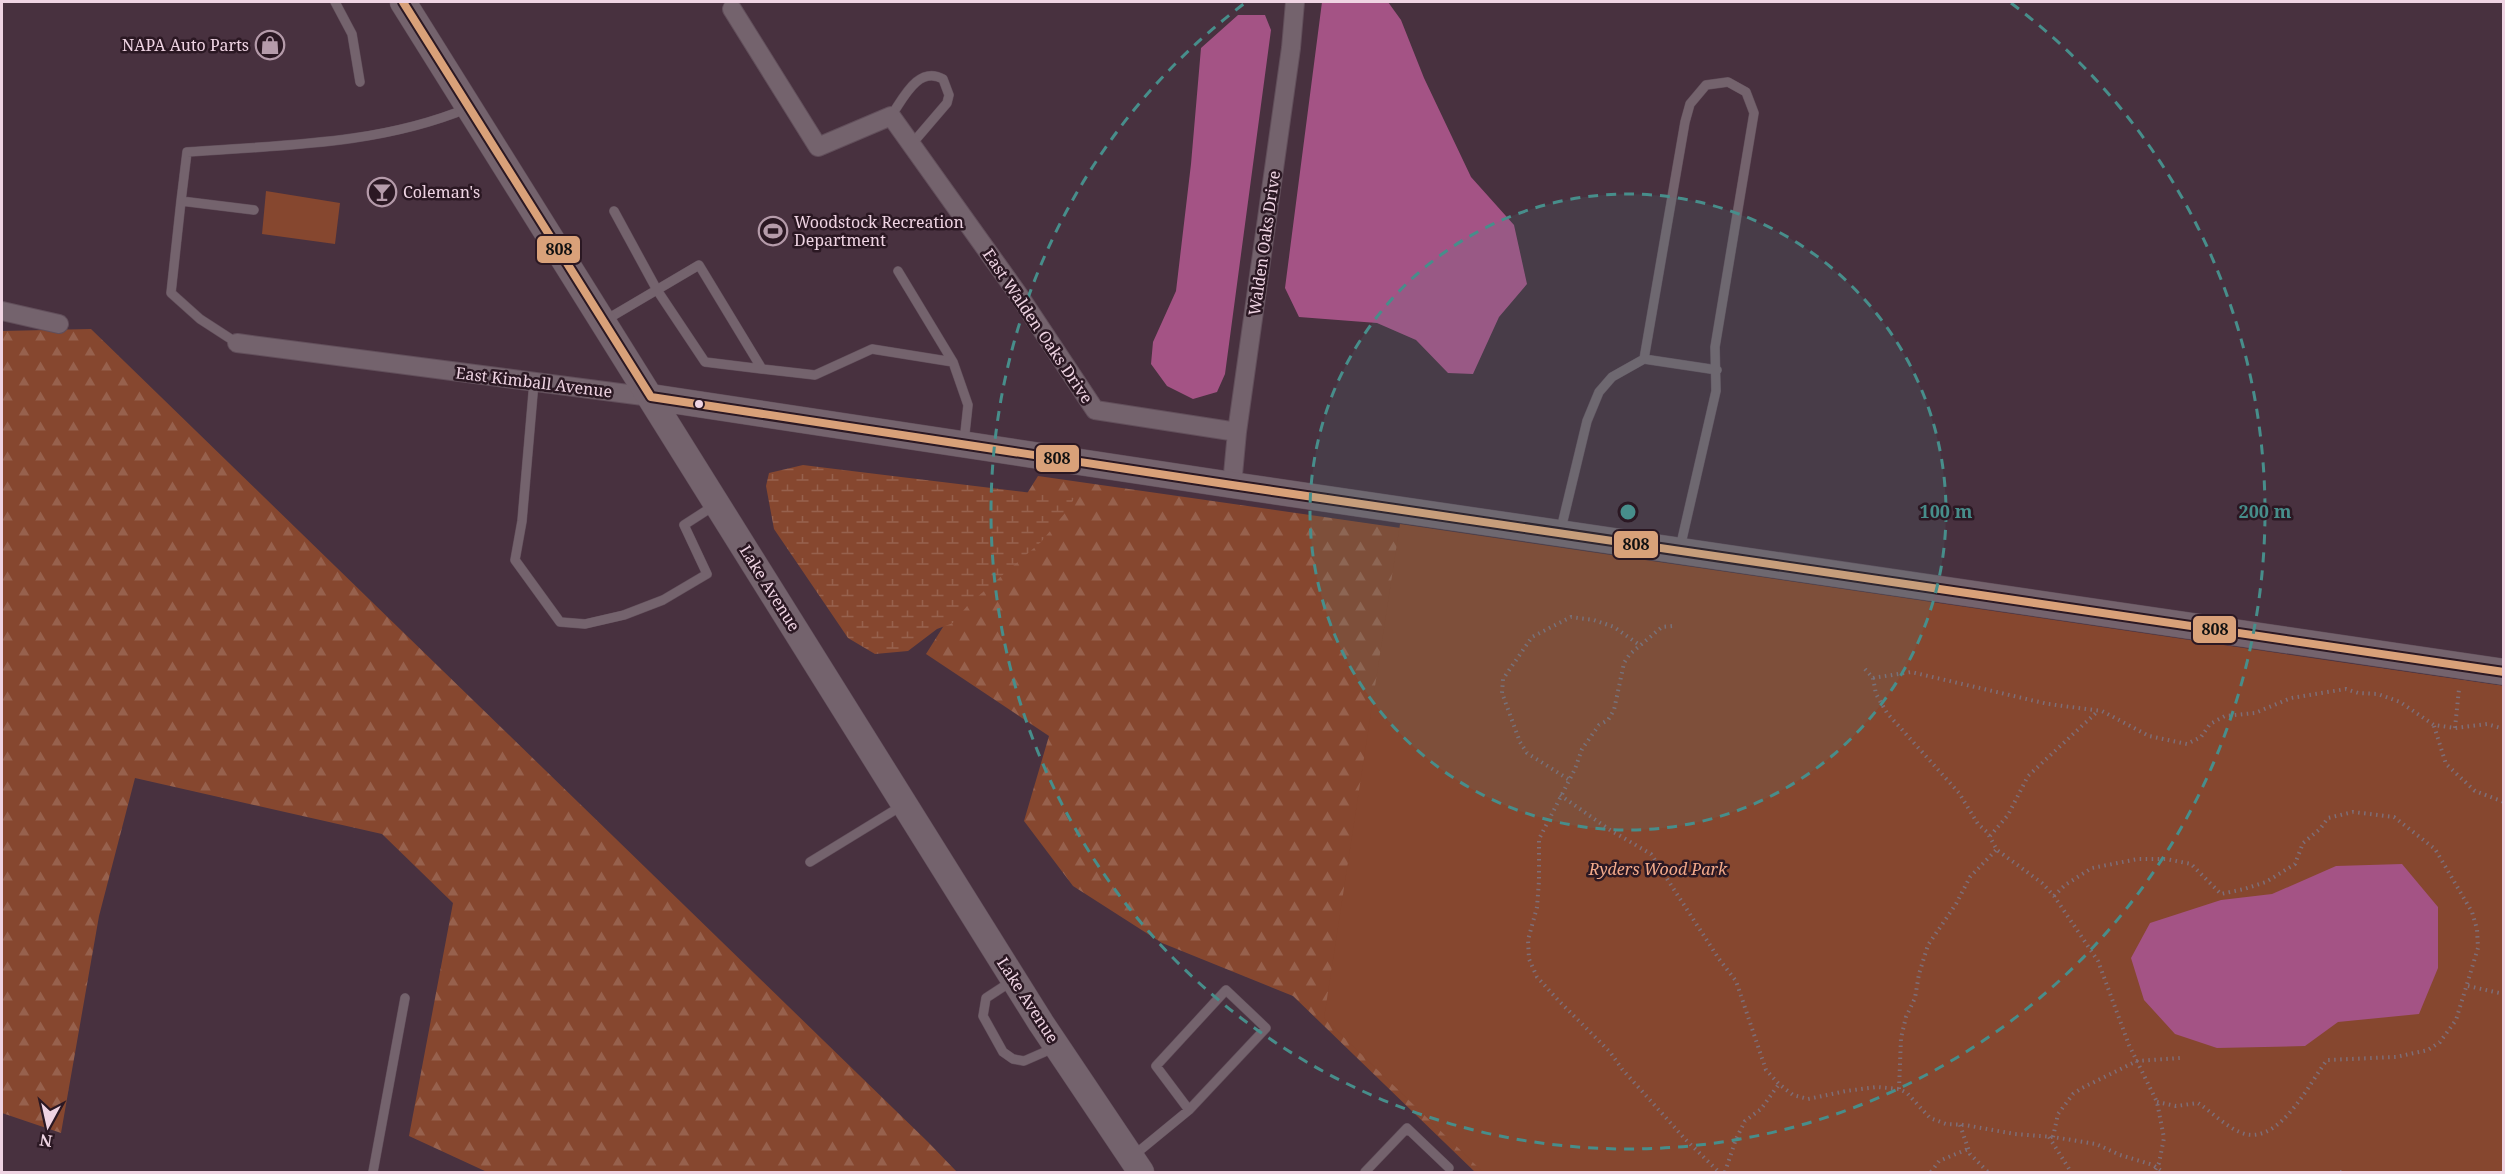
<svg xmlns="http://www.w3.org/2000/svg" width="2505" height="1174" viewBox="0 0 2505 1174" font-family="'Noto Serif',serif">
	<style>
		.forest { fill: url(#forest-firs) }
		.wetland { fill: url(#wetland-marsh) }
		.park { fill: #86472f }
		.water { fill: #a45385 }
		.lines { fill: none; stroke-linecap: round; stroke-linejoin: round }
		.lane-casing { stroke: #624f5b; stroke-width: 10 }
		.street-casing { stroke: #624f5b; stroke-width: 20 }
		.secondary-casing { stroke: #624f5b; stroke-width: 27 }
		.path { stroke: #7e6e77; stroke-width: 4; stroke-dasharray: 1.5 4.5; stroke-linecap: butt }
		.lane { stroke: #74636d; stroke-width: 9 }
		.street { stroke: #74636d; stroke-width: 18 }
		.secondary { stroke: #74636d; stroke-width: 26 }
		.bus-1-casing { stroke: #2b1823; stroke-width: 12 }
		.bus-1 { stroke: #d9a179; stroke-width: 8 }
		.ring { fill: none; stroke: #478e8b; stroke-width: 3; stroke-dasharray: 10 8 }
		.bus-dot { fill: #efd4e3; stroke: #2b1823; stroke-width: 2 }
		.labels { text-anchor: middle; stroke-width: 5; stroke-linejoin: round; paint-order: stroke }
		.poi-label { font-size: 16px; fill: #efd4e3; stroke: #2b1823; text-anchor: start }
		.street-label { font-size: 16px; fill: #efd4e3; stroke: #2b1823 }
		.park-label { font-size: 16px; font-style: italic; fill: #f3aa8b; stroke: #2b1823 }
		.centre { fill: #478e8b; stroke: #2b1823; stroke-width: 3 }
		.ring-label { font-size: 18px; text-anchor: middle; font-weight: bold; fill: #478e8b; stroke: #2b1823; stroke-width: 5; stroke-linejoin: round; paint-order: stroke }
		.line-badge { stroke: #2b1823; stroke-width: 2 }
		.pale-badge-label { font-size: 16px; text-anchor: middle; font-weight: bold; fill: #111 }
	</style>
	<defs>
		<pattern id="forest-firs" width="22" height="20" patternUnits="userSpaceOnUse" patternTransform="scale(1.5)"><rect width="22" height="20" fill="#86472f"/><path d="M5 1l3.5 6h-7zM16 11l3.5 6h-7z" fill="#97614d"/></pattern>
		<pattern id="wetland-marsh" width="20" height="14" patternUnits="userSpaceOnUse" patternTransform="scale(1.5)"><rect width="20" height="14" fill="#86472f"/><path d="M1 5h8M5 5V1M11 12h8M15 12V8" fill="none" stroke="#97614d"/></pattern>
	</defs>
	<rect width="100%" height="100%" fill="#48313f"/>
	<!-- forest -->
	<path class="forest" d="M 91,329 L 928,1142 L 957,1172 L 487,1172 L 409,1136 L 453,903 L 382,834 L 135,778 L 99,916 L 61,1133 L 2,1113 L 2,331 Z
		M 1038,476 L 2503,686 L 2503,1172 L 1475,1172 L 1293,996 L 1162,943 L 1073,886 L 1024,821 L 1049,736 L 926,654 Z"/>
	<!-- wetland -->
	<path class="wetland" d="M 803,465 L 819,467 L 1074,498 L 1070,507 L 1041,542 L 968,605 L 953,623 L 937,629 L 908,651 L 875,654 L 848,638 L 774,529 L 766,486 L 769,473 Z"/>
	<!-- park -->
	<path class="park" d="M 266,191 L 340,203 L 335,244 L 262,234 Z
		M 1400,524 L 2503,686 L 2503,1172 L 1483,1172 L 1324,1018 Z"/>
	<!-- water -->
	<path class="water" d="M 1322,2 L 1388,2 L 1401,20 L 1424,78 L 1471,177 L 1514,225 L 1527,284 L 1499,317 L 1473,374 L 1448,373 L 1416,340 L 1377,323 L 1299,317 L 1285,288 Z
		M 1238,15 L 1265,15 L 1271,30 L 1225,374 L 1217,392 L 1193,399 L 1167,386 L 1151,364 L 1153,342 L 1176,291 L 1191,164 L 1201,48 Z
		M 2402,864 L 2438,907 L 2438,968 L 2419,1014 L 2338,1022 L 2305,1046 L 2217,1048 L 2175,1034 L 2144,1000 L 2131,958 L 2150,923 L 2221,900 L 2272,894 L 2336,866 Z"/>
	<g class="lines">
		<!-- lane casing -->
		<g class="lane-casing">
			<path id="lane" d="M 335,2 L 352,34 L 360,82
				M 891,116 C 903,99 918,65 943,79 L 949,95 L 947,103 L 911,145
				M 181,201 L 171,293 L 200,319 L 237,343
				M 254,210 L 181,201 L 187,152 C 282,145 379,145 468,108
				M 614,211 L 657,290 L 705,362 L 762,369
				M 898,271 L 953,362
				M 604,321 L 699,265 L 762,369 L 815,375 L 872,349 L 953,362 L 968,405 L 964,442
				M 1644,359 L 1685,122 L 1690,104 L 1706,85 L 1728,82 L 1746,92 L 1754,113 L 1715,347 L 1716,391 L 1680,548
				M 534,382 L 522,521 L 515,560 L 560,622 L 585,624 L 624,615 L 663,600 L 707,574 L 684,525 L 715,505
				M 1560,533 L 1587,421 L 1599,392 L 1612,377 L 1644,359 L 1717,370
				M 810,862 L 903,805
				M 1012,981 L 986,998 L 983,1016 L 1003,1052 L 1013,1059 L 1024,1061 L 1056,1047
				M 1133,1156 L 1189,1110 L 1266,1028 L 1226,990 L 1156,1066 L 1189,1110
				M 373,1172 L 405,998
				M 1365,1172 L 1407,1128 L 1449,1168"/>
		</g>
		<!-- street casing -->
		<g class="street-casing">
			<path id="street" d="M 732,9 L 818,147 L 891,116 L 1018,294 L 1095,410 L 1237,432
				M 2,311 L 59,324
				M 237,343 L 651,397
				M 1232,485 L 1237,432 L 1291,48 L 1295,2"/>
		</g>
		<!-- secondary casing -->
		<g class="secondary-casing">
			<path id="secondary" d="M 403,2 L 1041,1023 L 1141,1172
				M 651,397 L 1232,485 L 2504,672"/>
		</g>
		<!-- path -->
		<path class="path" d="M 1672,626 L 1662,627 L 1630,654 L 1624,663 L 1614,710 L 1608,720 L 1599,725 L 1582,749 L 1575,769 L 1539,839 L 1539,881 L 1537,907 L 1528,940 L 1529,959 L 1537,977 L 1558,1000 L 1610,1052 L 1622,1069 L 1685,1139 L 1719,1172
			M 1865,669 L 1873,678 L 1876,694 L 1887,713 L 1959,793 L 1978,824 L 1987,832 L 1997,850 L 2042,883 L 2054,896 L 2098,961 L 2129,1045 L 2157,1102 L 2164,1138 L 2159,1163 L 2154,1172
			M 1873,678 L 1911,672 L 2048,704 L 2102,711 L 2149,736 L 2187,744 L 2201,737 L 2210,724 L 2225,716 L 2255,713 L 2291,698 L 2346,689 L 2358,693 L 2378,694 L 2400,702 L 2434,725 L 2455,728 L 2487,724 L 2504,729
			M 2434,726 L 2446,764 L 2475,791 L 2504,802
			M 2455,728 L 2459,689
			M 1568,779 L 1527,753 L 1520,742 L 1502,693 L 1503,679 L 1532,637 L 1571,617 L 1594,620 L 1614,627 L 1641,646
			M 1560,795 L 1610,830 L 1651,854 L 1719,959 L 1736,981 L 1766,1070 L 1779,1084 L 1793,1095 L 1808,1099 L 1846,1091 L 1877,1087 L 1899,1089 L 1907,1093 L 1930,1118 L 1946,1124 L 1965,1125 L 2015,1134 L 2053,1137 L 2096,1144 L 2120,1155 L 2153,1165 L 2163,1172
			M 1990,836 L 2008,815 L 2028,776 L 2098,711
			M 2054,896 L 2065,885 L 2092,868 L 2138,859 L 2166,859 L 2191,864 L 2221,894 L 2244,889 L 2266,882 L 2295,864 L 2303,843 L 2320,829 L 2328,818 L 2353,812 L 2394,817 L 2435,849 L 2472,912 L 2477,929 L 2478,948 L 2456,1020 L 2440,1042 L 2428,1050 L 2396,1057 L 2327,1060 C 2310,1082 2281,1143 2245,1134 C 2228,1129 2212,1112 2198,1103 L 2176,1106 L 2157,1102
			M 2468,986 L 2504,994
			M 1899,1089 L 1901,1038 L 1906,1017 L 1915,998 L 1919,974 L 1928,945 L 1956,904 L 1970,877 L 1997,849
			M 1960,1125 L 1970,1154 L 1988,1172
			M 2049,1137 L 2071,1172
			M 2053,1137 L 2058,1114 L 2073,1094 L 2082,1088 L 2137,1061 L 2180,1058
			M 1725,1172 L 1736,1139 L 1745,1121 L 1761,1109 L 1779,1084
			M 1931,1172 L 1939,1161 L 1968,1149
			M 2340,1172 L 2344,1172"/>
		<!-- lane -->
		<use href="#lane" class="lane"/>
		<!-- street -->
		<use href="#street" class="street"/>
		<!-- secondary -->
		<use href="#secondary" class="secondary"/>
		<!-- bus-1 casing -->
		<g class="bus-1-casing">
			<path id="bus-1" d="M 403,2 L 651,397 L 1232,485 L 2504,672"/>
		</g>
		<!-- bus-1 -->
		<use href="#bus-1" class="bus-1"/>
	</g>
	<!-- distance rings -->
	<circle cx="1628" cy="512" r="318" fill="#478e8b" fill-opacity=".12"/>
	<g class="ring">
		<circle cx="1628" cy="512" r="318"/>
		<path d="M2011 3A637 637 0 1 1 1245 3"/>
	</g>
	<!-- icons -->
	<defs>
		<g id="shop-ring" transform="scale(1.5)"><circle r="9.5" fill="#2b1823" stroke="#b59baa" stroke-width="1.5"/><path d="M-5-2.5h2.3a2.7 3.5 0 0 1 5.4 0H5L5.5 6h-11ZM-1.5-2.5h3a1.5 2.3 0 0 0-3 0Z" fill="#b59baa"/></g>
		<g id="bar-ring" transform="scale(1.5)"><circle r="9.5" fill="#2b1823" stroke="#b59baa" stroke-width="1.5"/><path d="M-6-5H6L.8 .8V4.5H3.5V6h-7V4.5H-.8V.8Z" fill="#b59baa"/></g>
		<g id="stadium-ring" transform="scale(1.5)"><circle r="9.5" fill="#2b1823" stroke="#b59baa" stroke-width="1.5"/><path d="M0-5a6.5 5 0 1 0 0 10a6.5 5 0 1 0 0-10ZM-3.5-1.8h7v3.6h-7Z" fill="#b59baa"/></g>
	</defs>
	<g fill-rule="evenodd">
		<use href="#shop-ring" x="270" y="45"/>
		<use href="#bar-ring" x="382" y="192"/>
		<use href="#stadium-ring" x="773" y="231"/>
	</g>
	<!-- markers -->
	<circle class="bus-dot" cx="699" cy="404" r="5"/>
	<g class="labels">
		<!-- poi labels -->
		<g class="poi-label">
			<text x="249" y="51" text-anchor="end">NAPA Auto Parts</text>
			<text x="403" y="198">Coleman's</text>
			<text x="794" y="228">Woodstock Recreation<tspan x="794" dy="18">Department</tspan></text>
		</g>
		<!-- street labels -->
		<g class="street-label">
			<text transform="translate(1264 243) rotate(-82)" y="6">Walden Oaks Drive</text>
			<text transform="translate(1038 326) rotate(56)" y="6">East Walden Oaks Drive</text>
			<text transform="translate(534 382) rotate(7)" y="6">East Kimball Avenue</text>
			<text transform="translate(770 588) rotate(58)" y="6">Lake Avenue</text>
			<text transform="translate(1028 1000) rotate(57)" y="6">Lake Avenue</text>
		</g>
		<!-- park labels -->
		<g class="park-label">
			<text x="1658" y="875">Ryders Wood Park</text>
		</g>
	</g>
	<circle cx="1628" cy="512" r="9" class="centre"/>
	<g class="ring-label">
		<text x="1946" y="518">100 m</text>
		<text x="2265" y="518">200 m</text>
	</g>
	<g class="line-badge">
		<rect x="536" y="235" width="45" height="29" rx="6" fill="#d9a179"/>
		<rect x="1035" y="444" width="45" height="29" rx="6" fill="#d9a179"/>
		<rect x="1613" y="530" width="46" height="29" rx="6" fill="#d9a179"/>
		<rect x="2192" y="615" width="45" height="29" rx="6" fill="#d9a179"/>
	</g>
	<g class="pale-badge-label">
		<text x="559" y="255">808</text>
		<text x="1057" y="464">808</text>
		<text x="1636" y="550">808</text>
		<text x="2215" y="635">808</text>
	</g>
	<!-- border -->
	<rect width="2505" height="1174" fill="none" stroke="#efd4e3" stroke-width="6"/>
	<!-- north arrow -->
	<g transform="translate(48 1126) rotate(188)" stroke="#2b1823" stroke-width="4.5" paint-order="stroke">
	<path d="M0-4.5L10 22L0 15L-10 22Z" fill="#efd4e3"/>
	<text y="-9" font-size="16" font-weight="bold" text-anchor="middle" fill="#efd4e3">N</text>
	</g>
</svg>
